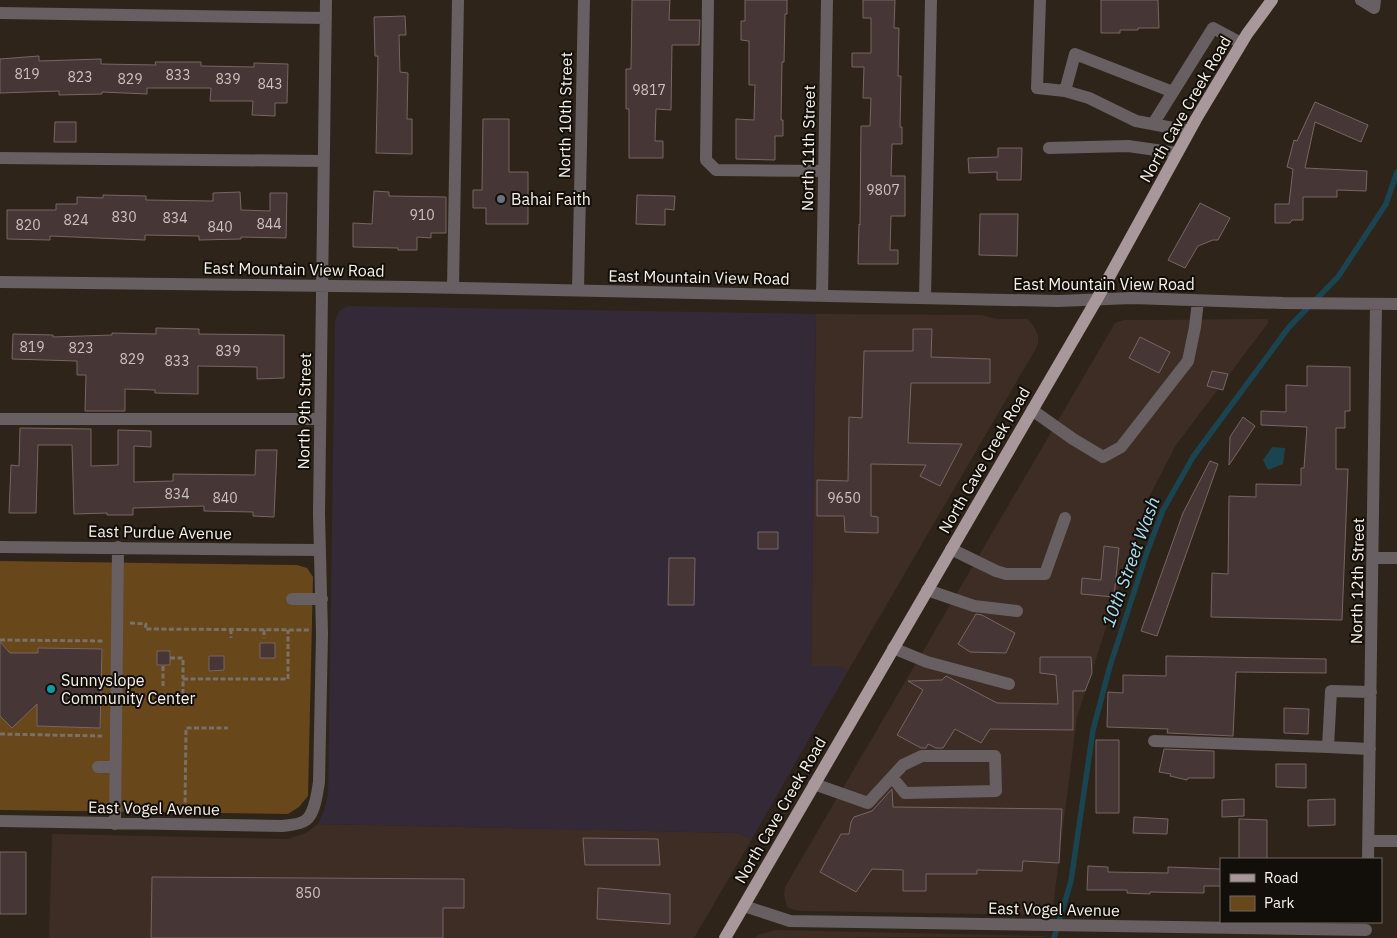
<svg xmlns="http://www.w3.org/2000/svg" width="1397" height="938" viewBox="0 0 1397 938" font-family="'IBM Plex Sans',sans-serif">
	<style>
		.commercial { fill: #3e2d24 }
		.industrial { fill: #342937 }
		.green { fill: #68471b }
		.water { fill: #1b4451 }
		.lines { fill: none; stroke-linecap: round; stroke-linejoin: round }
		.stream { stroke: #1b4451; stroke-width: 5.5 }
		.building { fill: #473636; stroke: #786565 }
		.path { stroke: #797067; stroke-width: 3; stroke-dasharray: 5 2.5; stroke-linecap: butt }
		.minor { stroke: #675f61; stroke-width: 12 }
		.major { stroke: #a8979b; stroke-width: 12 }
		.worship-dot { fill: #6b7280; stroke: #120e09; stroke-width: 2 }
		.culture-dot { fill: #0f9aa8; stroke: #120e09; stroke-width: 2 }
		.labels { text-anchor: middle; stroke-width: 4; stroke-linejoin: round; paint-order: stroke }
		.number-label { font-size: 14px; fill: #ccc3be }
		.street-label { font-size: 16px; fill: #f8f2eb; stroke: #120e09 }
		.poi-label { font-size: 16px; fill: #f8f2eb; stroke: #120e09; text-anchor: start }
		.water-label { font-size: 18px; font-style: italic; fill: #a9e0f3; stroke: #120e09 }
	</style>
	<rect width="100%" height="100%" fill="#2e2419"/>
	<!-- commercial -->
	<path class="commercial" d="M 816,314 L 981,315 L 998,319 L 1027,319 L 1033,325 L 1038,335 L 1038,344 L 1035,350 L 848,671 L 837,666 L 811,666 Z
		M 1268,319 L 1268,323 L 1176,445 L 1149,497 L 1077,717 L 1052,915 L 802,911 L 794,910 L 787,907 L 784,894 L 785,887 L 1115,323 L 1124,320 L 1133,320 Z
		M 318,824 L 737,833 L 752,839 L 694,938 L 49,938 L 52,834 L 287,839 L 306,833 Z
		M 775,930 L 1042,936 L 1048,937 L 756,938 L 758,935 Z"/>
	<!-- industrial -->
	<path class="industrial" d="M 347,306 L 816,314 L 811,666 L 837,666 L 848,671 L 752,839 L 737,833 L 318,824 L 324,811 L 328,794 L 335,321 L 339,311 Z"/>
	<!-- green -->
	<path class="green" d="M 0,561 L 297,565 L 307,568 L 313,577 L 308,796 L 299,807 L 288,814 L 0,810 Z"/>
	<!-- water -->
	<path class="water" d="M 1272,447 L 1285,448 L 1283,464 L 1268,470 L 1263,460 Z"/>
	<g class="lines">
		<!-- stream -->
		<path class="stream" d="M 1054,938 L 1071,881 L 1093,730 L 1110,666 L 1147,552 L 1163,510 L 1193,457 L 1289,327 L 1338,277 L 1386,204 L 1397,172"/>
	</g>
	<!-- building -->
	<path class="building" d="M 632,0 L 670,0 L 669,20 L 700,20 L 699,45 L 672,45 L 671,110 L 656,109 L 655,141 L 663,141 L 663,158 L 629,158 L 629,109 L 626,109 L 626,69 L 631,69 Z
		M 745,0 L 787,0 L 787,14 L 785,14 L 784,62 L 782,62 L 781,120 L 783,120 L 783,136 L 775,136 L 775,160 L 736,159 L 736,119 L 754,120 L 755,85 L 749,85 L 749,41 L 741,40 L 741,21 L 745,21 Z
		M 863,0 L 895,0 L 894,28 L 899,28 L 898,76 L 901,76 L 900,127 L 902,127 L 902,144 L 892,144 L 891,176 L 905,176 L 905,216 L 891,216 L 890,250 L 898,250 L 898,264 L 858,264 L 859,224 L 860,225 L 861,126 L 870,126 L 871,98 L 863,98 L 864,67 L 852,67 L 852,53 L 871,53 L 871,18 L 863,18 Z
		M 1101,0 L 1158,0 L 1159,28 L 1138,28 L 1138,30 L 1120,30 L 1120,33 L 1101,33 Z
		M 405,16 L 406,35 L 399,35 L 400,72 L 408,73 L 407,119 L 412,119 L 412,154 L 376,153 L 378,56 L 375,56 L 374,17 Z
		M 39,56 L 39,61 L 101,59 L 101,64 L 156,65 L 155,62 L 201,62 L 201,66 L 254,67 L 254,63 L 288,64 L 287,103 L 275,103 L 275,116 L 252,115 L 253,101 L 210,101 L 211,88 L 147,88 L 147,94 L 102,92 L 102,94 L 59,95 L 59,91 L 0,93 L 0,59 Z
		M 1315,102 L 1368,125 L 1361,142 L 1315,122 L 1305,168 L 1367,171 L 1366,191 L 1337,190 L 1337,197 L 1303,197 L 1303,220 L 1292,220 L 1290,223 L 1275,223 L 1275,204 L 1289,204 L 1293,169 L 1287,167 L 1294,140 L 1297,141 Z
		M 483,119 L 509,119 L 509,172 L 528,172 L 528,224 L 486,224 L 486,208 L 473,208 L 473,190 L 482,190 Z
		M 55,122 L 76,122 L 76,142 L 54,142 Z
		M 998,148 L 1022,148 L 1021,180 L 997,180 L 997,172 L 969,173 L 968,158 L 998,157 Z
		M 374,191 L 389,192 L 389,196 L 446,197 L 446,233 L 431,233 L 431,238 L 417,237 L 417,250 L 398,250 L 398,248 L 353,247 L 353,223 L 372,224 Z
		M 240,192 L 241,210 L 270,211 L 270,193 L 287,193 L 286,238 L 241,237 L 241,239 L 199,240 L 199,236 L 145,235 L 145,240 L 50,236 L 50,240 L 7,239 L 7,210 L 56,210 L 56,204 L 77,204 L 77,197 L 103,198 L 103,195 L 146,196 L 146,200 L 213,201 L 213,193 Z
		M 637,195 L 675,196 L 674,210 L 665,209 L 665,225 L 636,224 Z
		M 1200,203 L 1230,218 L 1218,240 L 1213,240 L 1198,246 L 1185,268 L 1168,260 Z
		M 980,214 L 1018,214 L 1017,256 L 979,255 Z
		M 156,328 L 199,329 L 199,334 L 284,335 L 284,378 L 257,379 L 257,367 L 198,366 L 198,394 L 155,393 L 155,390 L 125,389 L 125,411 L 85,411 L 86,375 L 77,375 L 77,361 L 12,359 L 13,334 L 53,335 L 53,337 L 112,335 L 112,333 L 156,334 Z
		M 913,329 L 932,329 L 931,357 L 990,359 L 990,383 L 911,383 L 908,443 L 962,444 L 940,486 L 920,476 L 926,465 L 871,464 L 871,516 L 878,517 L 878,533 L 845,532 L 844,516 L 817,516 L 817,480 L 848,481 L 849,417 L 862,418 L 864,351 L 913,351 Z
		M 1140,337 L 1170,352 L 1159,373 L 1129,358 Z
		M 1307,366 L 1350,367 L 1350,411 L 1345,411 L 1345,428 L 1336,428 L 1336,469 L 1348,469 L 1342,620 L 1211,617 L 1212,573 L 1228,574 L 1229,496 L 1256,497 L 1256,484 L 1301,485 L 1301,468 L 1304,468 L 1307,427 L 1261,425 L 1261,411 L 1286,412 L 1286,385 L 1307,386 Z
		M 1212,371 L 1228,374 L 1223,390 L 1207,386 Z
		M 1243,417 L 1255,426 L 1229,465 L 1230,437 Z
		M 20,428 L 91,429 L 91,466 L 118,465 L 118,430 L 151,431 L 151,447 L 134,446 L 134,482 L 173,481 L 173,474 L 255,475 L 256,450 L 277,450 L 274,517 L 253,516 L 253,512 L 204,511 L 204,506 L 133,508 L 133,515 L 107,515 L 107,513 L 74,514 L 72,445 L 38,445 L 36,513 L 9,513 L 11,465 L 19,466 Z
		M 1210,461 L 1218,464 L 1157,636 L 1141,631 L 1183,513 Z
		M 758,532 L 778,532 L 778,549 L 758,549 Z
		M 1104,546 L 1119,548 L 1114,597 L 1081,594 L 1082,578 L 1101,580 Z
		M 669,558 L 695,558 L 694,605 L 668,605 Z
		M 976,614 L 982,615 L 1015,633 L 1006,653 L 970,652 L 958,644 Z
		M 0,642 L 10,653 L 38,653 L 38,648 L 102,649 L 100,728 L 37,726 L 37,704 L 12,728 L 0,716 Z
		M 260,643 L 275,643 L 275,658 L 260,658 Z
		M 157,651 L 170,651 L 170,665 L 157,665 Z
		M 209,656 L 224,656 L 224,670 L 209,671 Z
		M 1166,656 L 1326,659 L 1326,673 L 1236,672 L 1233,736 L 1167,733 L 1168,729 L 1107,727 L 1108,692 L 1123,693 L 1123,675 L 1166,676 Z
		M 1040,657 L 1091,657 L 1092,673 L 1085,691 L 1073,691 L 1073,730 L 990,729 L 981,743 L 955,729 L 943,748 L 936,748 L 928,744 L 926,748 L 921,748 L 897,735 L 923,690 L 908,681 L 942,680 L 946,676 L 997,703 L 1058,704 L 1056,675 L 1040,673 Z
		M 1284,708 L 1309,709 L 1308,734 L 1284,733 Z
		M 1096,740 L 1119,740 L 1119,813 L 1096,813 Z
		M 1164,749 L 1214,751 L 1214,778 L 1188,778 L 1187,780 L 1170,776 L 1171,774 L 1159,772 Z
		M 1276,764 L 1306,764 L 1306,788 L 1276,787 Z
		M 892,789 L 893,807 L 1062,809 L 1059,863 L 1023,861 L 1022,871 L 977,870 L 977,874 L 926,874 L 926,891 L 903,891 L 903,870 L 872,869 L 856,892 L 820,872 L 841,834 L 849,834 L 851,822 L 854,817 L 872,811 Z
		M 1244,799 L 1244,816 L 1222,817 L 1222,800 Z
		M 1335,799 L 1335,825 L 1308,826 L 1308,800 Z
		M 1134,817 L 1168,819 L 1167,834 L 1133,833 Z
		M 1239,819 L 1267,820 L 1267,859 L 1239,859 Z
		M 583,838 L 658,839 L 660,865 L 585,865 Z
		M 0,852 L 26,852 L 26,914 L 0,914 Z
		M 1088,866 L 1108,867 L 1108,872 L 1168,873 L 1168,867 L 1221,869 L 1221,886 L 1204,886 L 1204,893 L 1150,892 L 1150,894 L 1127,893 L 1127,890 L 1087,890 Z
		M 152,877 L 464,879 L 464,908 L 443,908 L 443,938 L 151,938 Z
		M 598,888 L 670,894 L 670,924 L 597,919 Z"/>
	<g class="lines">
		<!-- path -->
		<path class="path" d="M 130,623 L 146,624 L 145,629 L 309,630
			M 231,629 L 231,638
			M 264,630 L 264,638
			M 0,640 L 104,641
			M 170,658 L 183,658 L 183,679
			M 163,686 L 163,665
			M 139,695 L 183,695 L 183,679 L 288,679 L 288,630
			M 0,734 L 102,736
			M 185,810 L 186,728 L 228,728"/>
		<!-- minor -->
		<path class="minor" d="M 708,0 L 706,160 L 716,170 L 824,171
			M 1040,0 L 1037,88 L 1065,91 L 1089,98 L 1136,121 L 1189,131
			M 1361,0 L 1374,8 L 1375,0
			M 0,13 L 326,18
			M 1065,91 L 1075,54 L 1173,92
			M 1153,124 L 1213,28 L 1241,43
			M 1049,148 L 1128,146 L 1177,153
			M 0,158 L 323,161
			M 0,282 L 413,287 L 1058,301 L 1132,298 L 1283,303 L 1397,304
			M 453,288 L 458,0
			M 578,290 L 584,0
			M 822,296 L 827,0
			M 925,298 L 931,0
			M 1032,410 L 1073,439 L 1103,457 L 1121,447 L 1188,361 L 1195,327 L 1198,301
			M 0,419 L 320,419
			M 0,547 L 319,550
			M 951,549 L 996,571 L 1006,574 L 1045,574 L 1065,518
			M 1374,558 L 1397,558
			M 927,590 L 974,606 L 1017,611
			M 292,599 L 322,599
			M 893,648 L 927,662 L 1009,684
			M 1154,741 L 1328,747
			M 1370,749 L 1328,747 L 1331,691 L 1371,692
			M 98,767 L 115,767
			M 814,784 L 868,803 L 903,765 L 922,756 L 995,756 L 996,791 L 905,793 L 892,777
			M 0,821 L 282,826 C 289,825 300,825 306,820 C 315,813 317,794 319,782 L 322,634 L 319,514 L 326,0
			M 115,824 L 118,547
			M 1369,841 L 1397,841
			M 1368,859 L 1376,304
			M 744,906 L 790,921 L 1366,930"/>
		<!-- major -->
		<path class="major" d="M 725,938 L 1097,299 L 1196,119 L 1247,34 L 1272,0"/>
	</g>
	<!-- markers -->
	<circle class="worship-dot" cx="501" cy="199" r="5"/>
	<circle class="culture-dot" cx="51" cy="689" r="5"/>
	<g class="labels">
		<!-- number labels -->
		<g class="number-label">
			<text x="27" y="79">819</text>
			<text x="178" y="80">833</text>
			<text x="80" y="82">823</text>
			<text x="130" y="84">829</text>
			<text x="228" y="84">839</text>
			<text x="270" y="89">843</text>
			<text x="649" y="95">9817</text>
			<text x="883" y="195">9807</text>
			<text x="422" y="220">910</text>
			<text x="124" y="222">830</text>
			<text x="175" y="223">834</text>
			<text x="76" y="225">824</text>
			<text x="269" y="229">844</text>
			<text x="28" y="230">820</text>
			<text x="220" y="232">840</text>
			<text x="32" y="352">819</text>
			<text x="81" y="353">823</text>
			<text x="228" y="356">839</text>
			<text x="132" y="364">829</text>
			<text x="177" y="366">833</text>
			<text x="177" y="499">834</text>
			<text x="225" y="503">840</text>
			<text x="844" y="503">9650</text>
			<text x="308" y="898">850</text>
		</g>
		<!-- street labels -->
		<g class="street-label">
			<text transform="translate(1185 109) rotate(-60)" y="6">North Cave Creek Road</text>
			<text transform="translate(565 115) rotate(-89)" y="6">North 10th Street</text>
			<text transform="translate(808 148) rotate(-89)" y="6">North 11th Street</text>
			<text transform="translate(294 269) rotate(1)" y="6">East Mountain View Road</text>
			<text transform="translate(699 277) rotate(1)" y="6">East Mountain View Road</text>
			<text x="1104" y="290">East Mountain View Road</text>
			<text transform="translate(304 411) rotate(-89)" y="6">North 9th Street</text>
			<text transform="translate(984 460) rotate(-60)" y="6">North Cave Creek Road</text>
			<text transform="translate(160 532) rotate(1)" y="6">East Purdue Avenue</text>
			<text transform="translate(1357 581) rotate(-89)" y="6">North 12th Street</text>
			<text transform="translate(154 808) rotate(1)" y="6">East Vogel Avenue</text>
			<text transform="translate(780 810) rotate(-60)" y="6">North Cave Creek Road</text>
			<text transform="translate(1054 909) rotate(1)" y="6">East Vogel Avenue</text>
		</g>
		<!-- poi labels -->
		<g class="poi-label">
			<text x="511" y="205">Bahai Faith</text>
			<text x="61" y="686">Sunnyslope<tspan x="61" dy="18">Community Center</tspan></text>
		</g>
		<!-- water labels -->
		<g class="water-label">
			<text transform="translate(1131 562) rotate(-70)" y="6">10th Street Wash</text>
		</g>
	</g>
	<!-- legend -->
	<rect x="1220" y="858" width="162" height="65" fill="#120e09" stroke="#6e6963"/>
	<rect x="1230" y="874" width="25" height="8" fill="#a8979b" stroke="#6e6963"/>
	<text x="1264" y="883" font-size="15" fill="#f8f2eb">Road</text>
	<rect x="1230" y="896" width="25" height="15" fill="#68471b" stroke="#6e6963"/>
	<text x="1264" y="908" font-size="15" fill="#f8f2eb">Park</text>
</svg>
